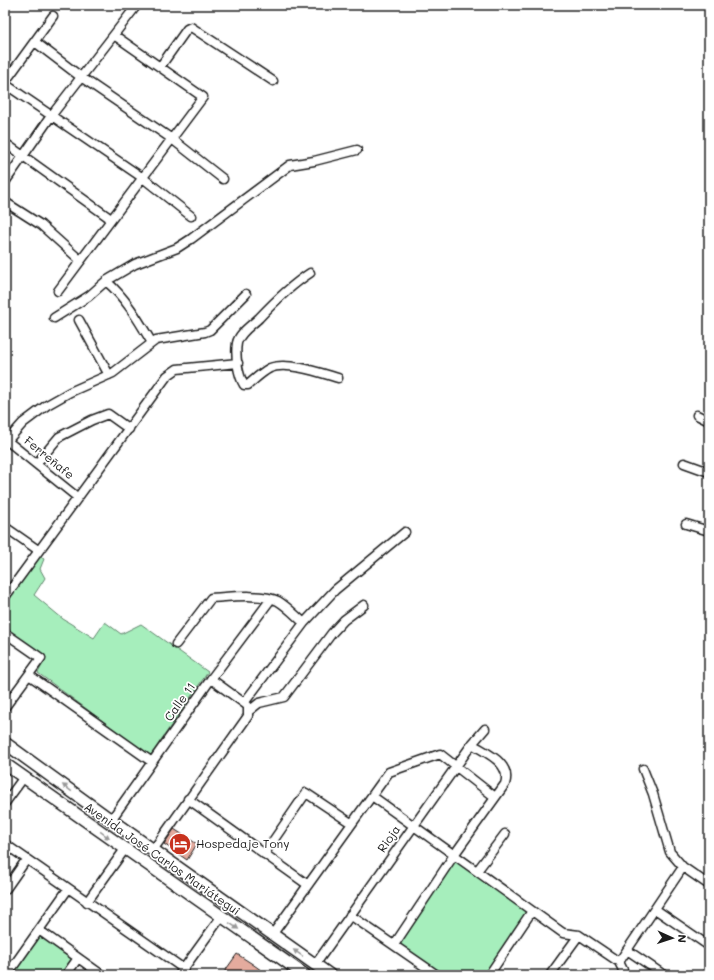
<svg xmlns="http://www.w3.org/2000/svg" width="714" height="980" viewBox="0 0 714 980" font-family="Mali,sans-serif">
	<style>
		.green { fill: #a6eebc; stroke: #61856c }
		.building { fill: #e4ab9e; stroke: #1c1c1c }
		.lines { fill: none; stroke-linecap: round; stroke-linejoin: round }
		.minor-casing { stroke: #1c1c1c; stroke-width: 11 }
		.secondary-casing { stroke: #1c1c1c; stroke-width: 14 }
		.minor { stroke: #fff; stroke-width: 8 }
		.secondary { stroke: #fff; stroke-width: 11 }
		.oneway { fill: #999 }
		.labels { text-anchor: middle; stroke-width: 3.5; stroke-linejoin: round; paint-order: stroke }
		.street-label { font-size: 12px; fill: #1c1c1c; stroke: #fff }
		.poi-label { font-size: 12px; fill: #1c1c1c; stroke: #fff; text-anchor: start }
	</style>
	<rect width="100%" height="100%" fill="#fff"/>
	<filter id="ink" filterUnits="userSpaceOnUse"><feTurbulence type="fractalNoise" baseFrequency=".025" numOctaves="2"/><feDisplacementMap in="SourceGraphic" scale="8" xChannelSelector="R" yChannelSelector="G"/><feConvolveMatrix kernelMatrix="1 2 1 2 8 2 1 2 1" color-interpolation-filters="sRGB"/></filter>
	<g filter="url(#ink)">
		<!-- green -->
		<path class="green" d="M 39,556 L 44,559 L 40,569 L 45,578 L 34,595 L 63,619 L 94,638 L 105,622 L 121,634 L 141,624 L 208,672 L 150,756 L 38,673 L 46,657 L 5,629 L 5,605 Z
			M 455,858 L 527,913 L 485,975 L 442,975 L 398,943 Z
			M 40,934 L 73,957 L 61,975 L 11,975 Z"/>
		<!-- building -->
		<path class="building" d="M 174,829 L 197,844 L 187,860 L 164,844 Z
			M 237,954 L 251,963 L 268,975 L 222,975 Z"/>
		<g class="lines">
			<!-- minor casing -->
			<g class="minor-casing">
				<path id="minor" d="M 35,42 L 81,77 L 172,139 L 223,179
					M 160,67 L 187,29 L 191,27 L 273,81
					M 5,82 L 53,16
					M 5,84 L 143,178 L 191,216
					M 5,143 L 111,219
					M 5,182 L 51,116 L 137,5
					M 5,202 L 41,225 L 80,260
					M 310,273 C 290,286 275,301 259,318 C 252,325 239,333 237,343 C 235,355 238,375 244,385 L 248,385 C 255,379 262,372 270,368 C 287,361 321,373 338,378
					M 106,281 C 126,298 139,321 152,343
					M 58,291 L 203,97 L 114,35
					M 54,318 L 89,296 L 106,281 L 135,264 L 177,248 L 191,239 L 290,165 L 314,161 L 357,150
					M 79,320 L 109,375
					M 697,415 L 709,421
					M 5,439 L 77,497
					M 7,441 L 23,423 L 47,405 L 70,392 L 113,373 L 156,340 L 205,332 L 210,330 L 246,294
					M 37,463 L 59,437 L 92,420 L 108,414 L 129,429
					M 684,463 L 709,472
					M 686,524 L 709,531
					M 5,527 L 38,550
					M 5,597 L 167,376 L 177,369 L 238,363
					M 5,633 L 41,658 L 5,707
					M 176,644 L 211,598 C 228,597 264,593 278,601 C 288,607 296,616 304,623
					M 29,675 L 152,762
					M 244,703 L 304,623 L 335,590 L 405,532
					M 249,711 L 259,703 L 284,697 L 332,633 L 344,620 L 364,605
					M 643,769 L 653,794 L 670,852 L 683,867 L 709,885
					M 372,796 L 563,933 L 579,935 L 619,962 L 623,970 L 622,975
					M 188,799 L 308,885
					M 5,803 L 24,777
					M 111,820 L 211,679 L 271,599
					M 5,844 L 184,969
					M 153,850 L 248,716 L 248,706 L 244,703 L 211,679
					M 264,854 L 306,793 L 351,823
					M 477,871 L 505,834
					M 5,890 L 26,860
					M 87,902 L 125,849
					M 655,909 L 709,946
					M 350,915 L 437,975
					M 39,930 L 102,975
					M 272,935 L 389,772 L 440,754 L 495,797
					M 394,945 L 454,855 L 505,784 C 512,763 486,753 472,744
					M 627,950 L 664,975
					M 619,962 L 683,867
					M 315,965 L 472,744 L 485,729
					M 7,975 L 68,889
					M 66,975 L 78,958
					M 179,975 L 221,917
					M 489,975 L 532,911
					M 550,975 L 579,935"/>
			</g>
			<!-- secondary casing -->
			<g class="secondary-casing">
				<path id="secondary" d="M 5,743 L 111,820 L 330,975
					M 5,764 L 305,975"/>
			</g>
			<!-- minor -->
			<use href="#minor" class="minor"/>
			<!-- secondary -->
			<use href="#secondary" class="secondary"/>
		</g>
		<!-- one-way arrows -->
		<defs><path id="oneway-solid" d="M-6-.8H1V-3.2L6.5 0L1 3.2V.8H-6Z"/></defs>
		<g class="oneway">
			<use href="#oneway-solid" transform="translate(67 788) rotate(-144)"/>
			<use href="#oneway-solid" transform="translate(105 835) rotate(36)"/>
			<use href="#oneway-solid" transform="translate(234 926) rotate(34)"/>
			<use href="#oneway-solid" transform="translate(298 953) rotate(-145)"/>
		</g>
	</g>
	<!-- icons -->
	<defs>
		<g id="hotel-disc" transform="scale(1.15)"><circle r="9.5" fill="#c8321e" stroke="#fff"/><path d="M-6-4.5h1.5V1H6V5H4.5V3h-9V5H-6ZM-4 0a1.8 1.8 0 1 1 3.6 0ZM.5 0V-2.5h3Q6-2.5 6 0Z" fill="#fff"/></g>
	</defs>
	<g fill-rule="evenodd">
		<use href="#hotel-disc" x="180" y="844"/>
	</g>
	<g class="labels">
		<!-- street labels -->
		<g class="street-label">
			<text transform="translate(49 458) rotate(39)" y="4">Ferreñafe</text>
			<text transform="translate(180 702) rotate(-55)" y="4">Calle 11</text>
			<text transform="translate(389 839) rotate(-55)" y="4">Rioja</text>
			<text transform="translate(162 859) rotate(35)" y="4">Avenida José Carlos Mariátegui</text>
		</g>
		<!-- poi labels -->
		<g class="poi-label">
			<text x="196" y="848">Hospedaje Tony</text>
		</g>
	</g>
	<!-- margin -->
	<rect width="714" height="980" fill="none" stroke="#fff" stroke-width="20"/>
	<rect x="10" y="10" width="694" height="960" fill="none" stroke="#1c1c1c" stroke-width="1.5" filter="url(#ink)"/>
	<!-- north arrow -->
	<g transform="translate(672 938) rotate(93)" stroke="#ffffff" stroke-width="3" paint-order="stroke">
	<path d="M0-3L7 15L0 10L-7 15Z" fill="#1c1c1c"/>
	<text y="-6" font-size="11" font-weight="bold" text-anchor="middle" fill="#1c1c1c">N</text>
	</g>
</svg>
